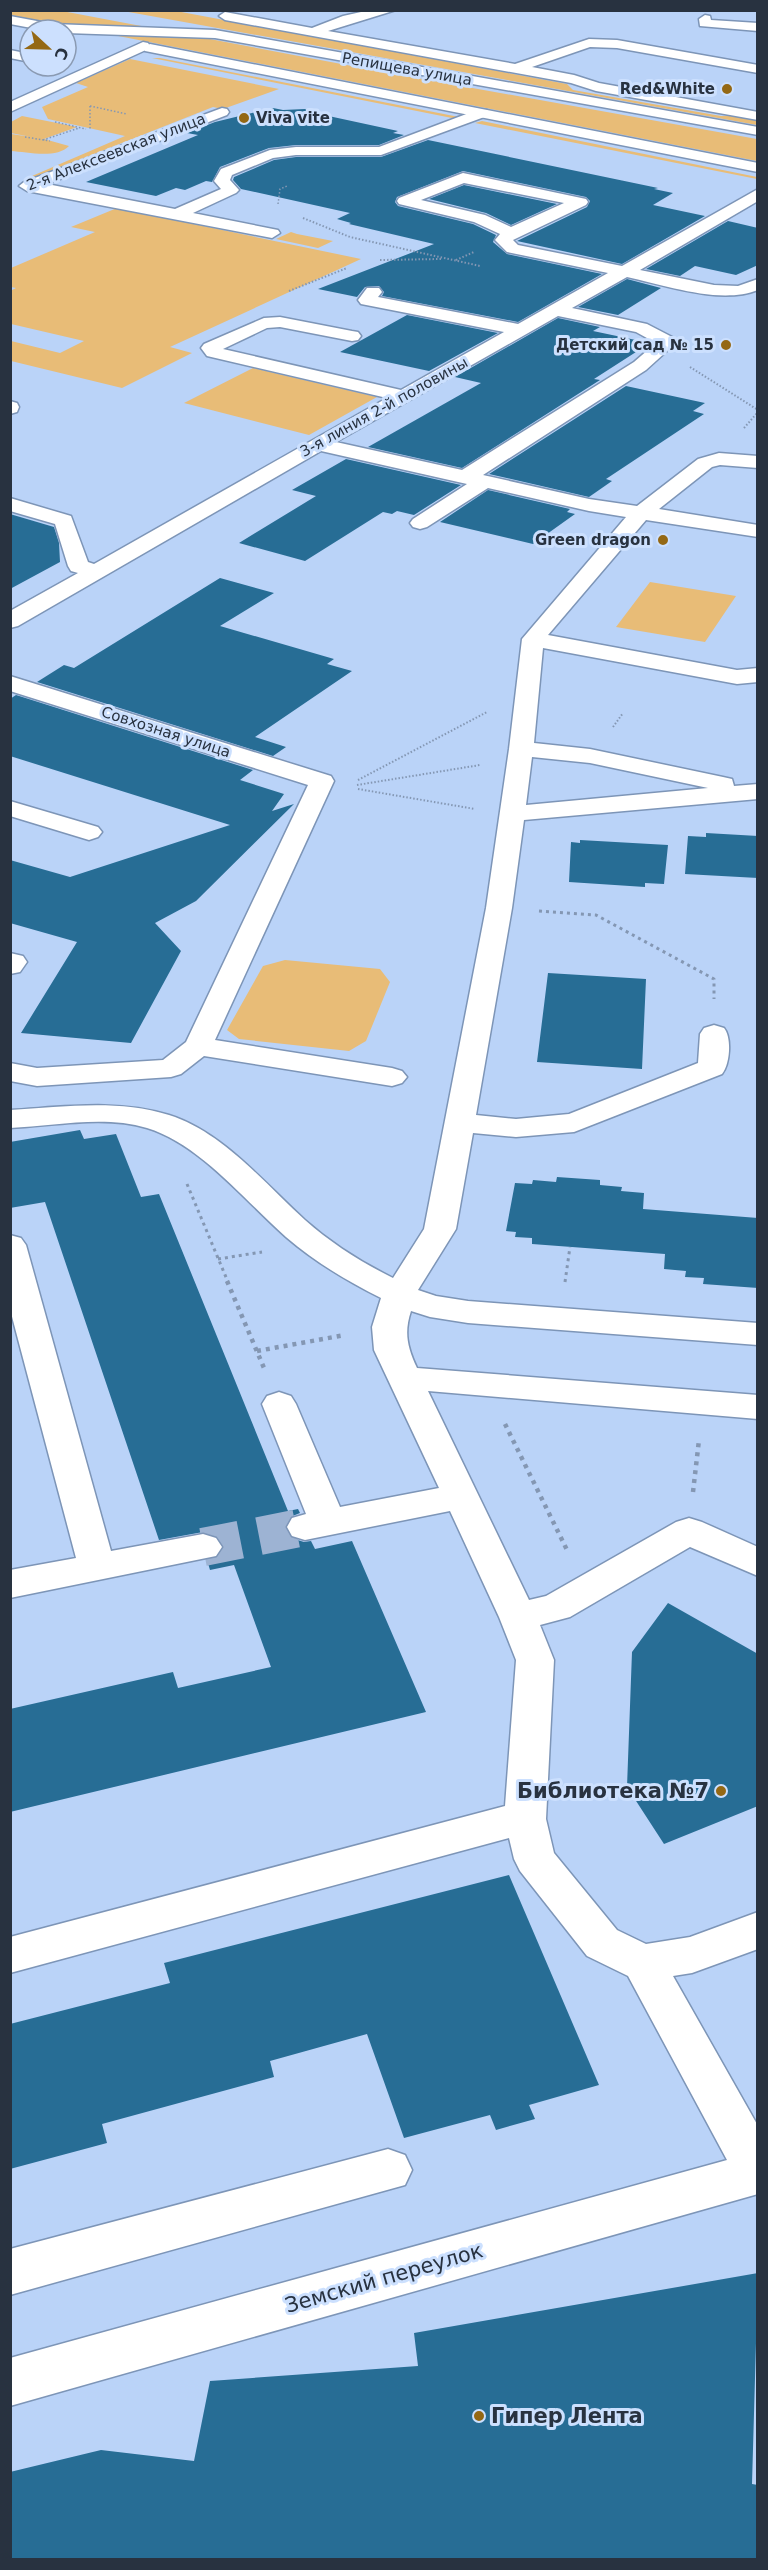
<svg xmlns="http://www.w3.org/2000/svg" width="768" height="2570" viewBox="0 0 768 2570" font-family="'DejaVu Sans',sans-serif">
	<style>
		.green { fill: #e8bc77 }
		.building { fill: #276d95 }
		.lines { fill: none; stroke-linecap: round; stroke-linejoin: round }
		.minor-tunnel { stroke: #9db3d3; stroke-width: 38; stroke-dasharray: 38 19; stroke-linecap: butt }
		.minor-casing { stroke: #7d95b7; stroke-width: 3 }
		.major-casing { stroke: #7d95b7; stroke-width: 3 }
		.path-far3 { stroke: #8497b3; stroke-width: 1.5; stroke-dasharray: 1.5 2; stroke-linecap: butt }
		.path-far2 { stroke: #8497b3; stroke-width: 2; stroke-dasharray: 1.5 2; stroke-linecap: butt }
		.path-far1 { stroke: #8497b3; stroke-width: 3; stroke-dasharray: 3 4; stroke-linecap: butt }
		.path { stroke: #8497b3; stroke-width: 4.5; stroke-dasharray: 4 5; stroke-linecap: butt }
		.minor { fill: #fff; fill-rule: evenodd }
		.major { fill: #fff; fill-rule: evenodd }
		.poi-dot { fill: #946814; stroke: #cce0fe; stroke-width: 2 }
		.labels { text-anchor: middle; stroke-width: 6; stroke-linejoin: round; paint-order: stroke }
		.far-street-label { font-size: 15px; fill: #283240; stroke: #cce0fe }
		.far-poi-label { font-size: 15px; font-weight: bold; fill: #283240; stroke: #cce0fe; text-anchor: end }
		.near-poi-label { font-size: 21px; font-weight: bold; fill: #283240; stroke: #cce0fe; text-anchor: end }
		.near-street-label { font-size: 21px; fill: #283240; stroke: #cce0fe }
	</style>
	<rect width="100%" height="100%" fill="#bad3f8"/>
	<!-- green -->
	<path class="green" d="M 10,11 L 62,11 L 389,73 L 757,139 L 757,161 L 11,15 Z
		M 123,11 L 176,11 L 567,84 L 573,90 L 721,116 L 736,116 L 757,120 L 757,125 Z
		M 152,58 L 160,58 L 459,117 L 457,119 Z
		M 130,59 L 279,89 L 223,109 L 213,107 L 36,177 L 32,176 L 125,136 L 48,119 L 42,107 L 88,87 L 76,83 Z
		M 22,116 L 77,127 L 44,139 L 69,146 C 57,159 27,152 11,151 L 11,134 L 31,137 L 11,133 L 11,122 Z
		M 482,121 L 757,177 L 757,179 L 475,123 Z
		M 117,208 L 361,259 L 170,347 L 192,353 L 122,388 L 11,361 L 11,341 L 60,353 L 84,341 L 11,324 L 10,291 L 16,288 L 11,287 L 11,268 L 95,232 L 71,227 Z
		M 291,232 L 297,234 L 333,241 L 318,248 L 276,239 Z
		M 253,368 L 377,397 L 309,435 L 184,403 Z
		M 650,582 L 736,596 L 705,642 L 616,627 Z
		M 285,960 L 380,969 L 390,982 L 366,1041 L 349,1051 L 239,1039 L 227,1030 L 263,966 Z"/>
	<!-- building -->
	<path class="building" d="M 273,108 L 283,110 L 305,109 L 310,112 L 398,131 L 393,133 L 404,135 L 379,145 L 296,145 L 269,148 L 220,167 L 212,182 L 206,181 L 185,190 L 176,188 L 156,196 L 86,182 L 198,135 L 187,133 L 215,122 Z
		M 428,140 L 658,188 L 654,189 L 673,193 L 653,205 L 705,216 L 622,264 L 517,241 L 587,207 L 590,201 L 586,197 L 463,171 L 397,197 L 395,202 L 398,206 L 473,224 L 496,235 L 493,242 L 507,254 L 602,274 L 518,322 L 382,296 L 384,292 L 379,286 L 365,287 L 357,297 L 318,289 L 434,244 L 349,224 L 351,223 L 337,219 L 350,213 L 241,189 L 233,180 L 234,177 L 274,160 L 296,157 L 381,157 Z
		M 464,185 L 557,204 L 511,225 L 486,213 L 429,199 Z
		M 728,221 L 758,228 L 758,265 L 736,275 L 695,266 L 680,276 L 646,269 Z
		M 627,279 L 661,288 L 618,315 L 578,307 Z
		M 407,315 L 498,333 L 429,371 L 340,352 Z
		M 558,318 L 600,327 L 593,331 L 650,343 L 594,379 L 600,380 L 462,468 L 368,447 L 481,383 L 455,377 Z
		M 626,386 L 705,403 L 693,411 L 704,414 L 606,479 L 612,481 L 589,497 L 489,474 Z
		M 346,459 L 461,485 L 414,515 L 397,511 L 392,514 L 383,512 L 305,561 L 239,543 L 316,496 L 292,490 Z
		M 488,490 L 570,509 L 567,512 L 575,514 L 533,544 L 440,522 Z
		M 10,514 L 54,527 L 59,543 L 60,562 L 10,589 Z
		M 220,578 L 274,593 L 220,626 L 334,659 L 327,664 L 352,671 L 255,737 L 286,747 L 273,756 L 37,682 L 64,665 L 74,668 Z
		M 16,695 L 253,770 L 240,780 L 284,794 L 272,811 L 294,804 L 196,901 L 155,923 L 181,951 L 131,1043 L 21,1033 L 77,942 L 10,923 L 10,860 L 70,877 L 230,825 L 10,756 L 10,699 Z
		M 706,833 L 758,836 L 758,878 L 685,874 L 688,836 L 706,837 Z
		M 580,840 L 668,845 L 664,884 L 645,883 L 645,887 L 569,882 L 571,842 L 580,843 Z
		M 548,973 L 646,979 L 642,1069 L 537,1062 Z
		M 80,1130 L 84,1139 L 116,1134 L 141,1197 L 159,1194 L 288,1511 L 298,1509 L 300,1513 L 290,1517 L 285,1528 L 291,1538 L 304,1542 L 311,1541 L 315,1549 L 352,1541 L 426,1712 L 10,1812 L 10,1709 L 173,1672 L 178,1688 L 271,1667 L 234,1565 L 210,1570 L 207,1560 L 218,1557 L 224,1548 L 218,1537 L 203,1532 L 159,1540 L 45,1202 L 10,1208 L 10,1142 Z
		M 557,1177 L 600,1180 L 600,1185 L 622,1187 L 621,1191 L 644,1193 L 643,1209 L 758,1218 L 758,1288 L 703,1284 L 704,1278 L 685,1277 L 686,1271 L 664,1269 L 665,1254 L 532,1244 L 532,1238 L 515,1237 L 516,1232 L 506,1231 L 515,1183 L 532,1184 L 533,1180 L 556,1182 Z
		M 668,1603 L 758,1654 L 758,1806 L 664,1844 L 627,1787 L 632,1652 Z
		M 509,1875 L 599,2085 L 529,2105 L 535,2119 L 496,2130 L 490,2115 L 404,2138 L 367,2034 L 270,2061 L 274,2077 L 102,2124 L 107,2143 L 10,2169 L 10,2024 L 170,1983 L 164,1963 Z
		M 758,2273 L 752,2484 L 758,2485 L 758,2559 L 10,2559 L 10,2472 L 101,2450 L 194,2461 L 210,2381 L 418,2366 L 414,2333 Z"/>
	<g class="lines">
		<!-- minor-tunnel -->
		<path class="minor-tunnel" d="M 203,1547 L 305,1527"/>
		<!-- minor casing -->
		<g class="minor-casing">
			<path id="minor" d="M 370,10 L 396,10 L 328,31 L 515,64 L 589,39 L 617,40 L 758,65 L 758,73 L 617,48 L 590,47 L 532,67 L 574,75 L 599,83 L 758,112 L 758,120 L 596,91 L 571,83 L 225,20 L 219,16 L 225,12 L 312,28 L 343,16 Z
				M 705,15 L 710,16 L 711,20 L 758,23 L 758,31 L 700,26 L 699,19 Z
				M 143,42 L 148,43 L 150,46 L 148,49 L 10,112 L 10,102 Z
				M 10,50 L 30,54 L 30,62 L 10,58 Z
				M 222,108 L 227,109 L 229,112 L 227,115 L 47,184 L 175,209 L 221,189 L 214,181 L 221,169 L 270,150 L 296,147 L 379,147 L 477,110 L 487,110 L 489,113 L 487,116 L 381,155 L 296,155 L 273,158 L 232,175 L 230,180 L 239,190 L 236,193 L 193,213 L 278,230 L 280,233 L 272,238 L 27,191 L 19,186 L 24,182 Z
				M 463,173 L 586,199 L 588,202 L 586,205 L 513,240 L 518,245 L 622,266 L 758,189 L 758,201 L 640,270 L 714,285 L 738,286 L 758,279 L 758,290 C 720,305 665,285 627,277 L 572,308 L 647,324 L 674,338 L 677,342 L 646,370 L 483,475 L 589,499 L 637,506 L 698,459 L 719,453 L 758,456 L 758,468 L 720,465 L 712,467 L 659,509 L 758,525 L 758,537 L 646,520 L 548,635 L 737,670 L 758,668 L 758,682 L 737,684 L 543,648 L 534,743 L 590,749 L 723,777 L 732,779 L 734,786 L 758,784 L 758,799 L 524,820 L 512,908 L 476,1115 L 516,1119 L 569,1114 L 698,1063 L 700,1034 L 704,1028 L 714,1025 L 724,1028 C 732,1038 730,1064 722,1074 L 574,1132 L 516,1137 L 473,1133 L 456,1229 L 418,1290 L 436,1296 L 468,1301 L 758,1323 L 758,1345 L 468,1323 L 430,1317 L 411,1311 C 404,1332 407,1347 417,1368 L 758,1395 L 758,1419 L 428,1391 L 529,1600 L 546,1596 L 676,1522 L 689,1518 L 702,1522 L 758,1547 L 758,1576 L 690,1547 L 570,1617 L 540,1625 L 554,1660 L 546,1819 L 554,1853 L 617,1930 L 646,1944 L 690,1937 L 758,1912 L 758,1949 L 692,1973 L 673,1976 L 758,2126 L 758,2194 L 10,2406 L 10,2358 L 727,2160 L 628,1976 L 587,1956 L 520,1871 L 514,1859 L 509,1838 L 10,1973 L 10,1937 L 505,1806 L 516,1660 L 499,1617 L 450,1511 L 305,1540 L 292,1536 L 287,1527 L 292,1518 L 306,1514 L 262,1404 L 267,1396 L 279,1392 L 291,1396 L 296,1404 L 340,1507 L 439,1488 L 374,1350 L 372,1327 L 381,1298 C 347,1281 315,1262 286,1237 C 245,1201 200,1144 147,1128 C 104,1115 54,1126 10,1128 L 10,1110 C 64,1107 117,1099 169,1115 C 223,1132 265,1184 305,1220 C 332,1244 361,1262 393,1278 L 424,1229 L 486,908 L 509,749 L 522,639 L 626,517 L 589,511 L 488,488 L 427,527 L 420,529 L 413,527 L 410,523 L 413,519 L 467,484 L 321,451 L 18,626 L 10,628 L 10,611 L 78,573 L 71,571 L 68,566 L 55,524 L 10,511 L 10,498 L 71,516 L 88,562 L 94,564 L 387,398 L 207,356 L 201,348 L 204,344 L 264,318 L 280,317 L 352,331 L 358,332 L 361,336 L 358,340 L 352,341 L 280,327 L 267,328 L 223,349 L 401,390 L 504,332 L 361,304 L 358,300 L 367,288 L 379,288 L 382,292 L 378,297 L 518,324 L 608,273 L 507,252 L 495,240 L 500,234 L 474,222 L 399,204 L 397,201 L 399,198 ZM 464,183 L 564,203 L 511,227 L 485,215 L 421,200 ZM 558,316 L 636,332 L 656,343 L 634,362 L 462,470 L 336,442 ZM 532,757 L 590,763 L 708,788 L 526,805 Z
				M 10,401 L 17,403 L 19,407 L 17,412 L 10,414 Z
				M 10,676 L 331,776 L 334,781 L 215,1040 L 392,1068 L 402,1071 L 407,1077 L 402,1083 L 392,1086 L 204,1056 L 181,1074 L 171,1077 L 37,1086 L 10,1081 L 10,1063 L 37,1068 L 163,1060 L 186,1042 L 308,785 L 10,691 Z
				M 10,801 L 98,827 L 102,832 L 98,837 L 89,840 L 10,816 Z
				M 10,953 L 23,956 L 27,962 L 20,972 L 10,974 Z
				M 10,1235 L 21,1238 L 26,1245 L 111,1551 L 203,1534 L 216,1538 L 222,1547 L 216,1556 L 10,1598 L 10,1570 L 76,1558 L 10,1309 Z
				M 388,2149 L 405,2155 L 412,2170 L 405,2185 L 10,2295 L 10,2249 Z"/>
		</g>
		<!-- major casing -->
		<g class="major-casing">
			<path id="major" d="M 10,16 L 53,24 L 215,30 L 758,127 L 758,135 L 215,38 L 66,33 L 66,30 L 42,30 L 10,24 Z
				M 150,44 L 758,163 L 758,172 L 145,51 L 143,48 Z"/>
		</g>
		<!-- path-far3 -->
		<path class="path-far3" d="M 90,106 L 127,114
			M 90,106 L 90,129
			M 55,122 L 86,129
			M 25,137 L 50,141
			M 43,140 L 79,128
			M 278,204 L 280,189 L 287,186"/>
		<!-- path-far2 -->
		<path class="path-far2" d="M 303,218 L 350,237 L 480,266
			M 380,260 L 441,259
			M 456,260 L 474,252
			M 289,291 L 347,268
			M 690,367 L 758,410
			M 744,428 L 758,412
			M 613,727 L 623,713
			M 358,780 L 487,712
			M 357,785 L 480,765
			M 358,789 L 475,809"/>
		<!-- path-far1 -->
		<path class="path-far1" d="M 539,911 L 596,915 L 714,979 L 714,999
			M 187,1184 L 228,1282
			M 218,1259 L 262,1252
			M 565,1282 L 570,1247"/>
		<!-- path -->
		<path class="path" d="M 227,1281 L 264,1368
			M 257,1351 L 345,1335
			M 505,1424 L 568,1552
			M 693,1492 L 699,1440"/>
		<!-- minor -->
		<use href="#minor" class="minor"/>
		<!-- major -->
		<use href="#major" class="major"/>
	</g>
	<!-- markers -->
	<g class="poi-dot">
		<circle cx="727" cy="89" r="6"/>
		<circle cx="244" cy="118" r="6"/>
		<circle cx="726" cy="345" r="6"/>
		<circle cx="663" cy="540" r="6"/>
		<circle cx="721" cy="1791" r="6"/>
		<circle cx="479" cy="2416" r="6"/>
	</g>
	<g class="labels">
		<!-- far-street labels -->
		<g class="far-street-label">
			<text transform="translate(407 69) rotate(10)" y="5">Репищева улица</text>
			<text transform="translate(116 152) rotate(-21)" y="5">2-я Алексеевская улица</text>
			<text transform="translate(384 407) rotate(-29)" y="5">3-я линия 2-й половины</text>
			<text transform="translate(166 732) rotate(18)" y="5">Совхозная улица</text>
		</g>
		<!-- far-poi labels -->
		<g class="far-poi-label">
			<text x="715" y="94">Red&amp;White</text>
			<text x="256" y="123" text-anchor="start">Viva vite</text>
			<text x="714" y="350">Детский сад № 15</text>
			<text x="651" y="545">Green dragon</text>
		</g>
		<!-- near-poi labels -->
		<g class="near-poi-label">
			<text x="709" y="1798">Библиотека №7</text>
			<text x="491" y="2423" text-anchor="start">Гипер Лента</text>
		</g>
		<!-- near-street labels -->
		<g class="near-street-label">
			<text transform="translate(384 2278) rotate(-16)" y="7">Земский переулок</text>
		</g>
	</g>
	<!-- border -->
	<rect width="768" height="2570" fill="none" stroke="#283240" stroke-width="24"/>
	<!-- north arrow -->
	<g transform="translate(48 48) rotate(112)"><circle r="28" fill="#cce0fe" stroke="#8a9ab2" stroke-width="1.5"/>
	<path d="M0-4.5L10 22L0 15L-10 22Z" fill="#946814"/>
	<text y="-9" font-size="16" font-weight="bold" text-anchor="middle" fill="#283240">С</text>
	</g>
</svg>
